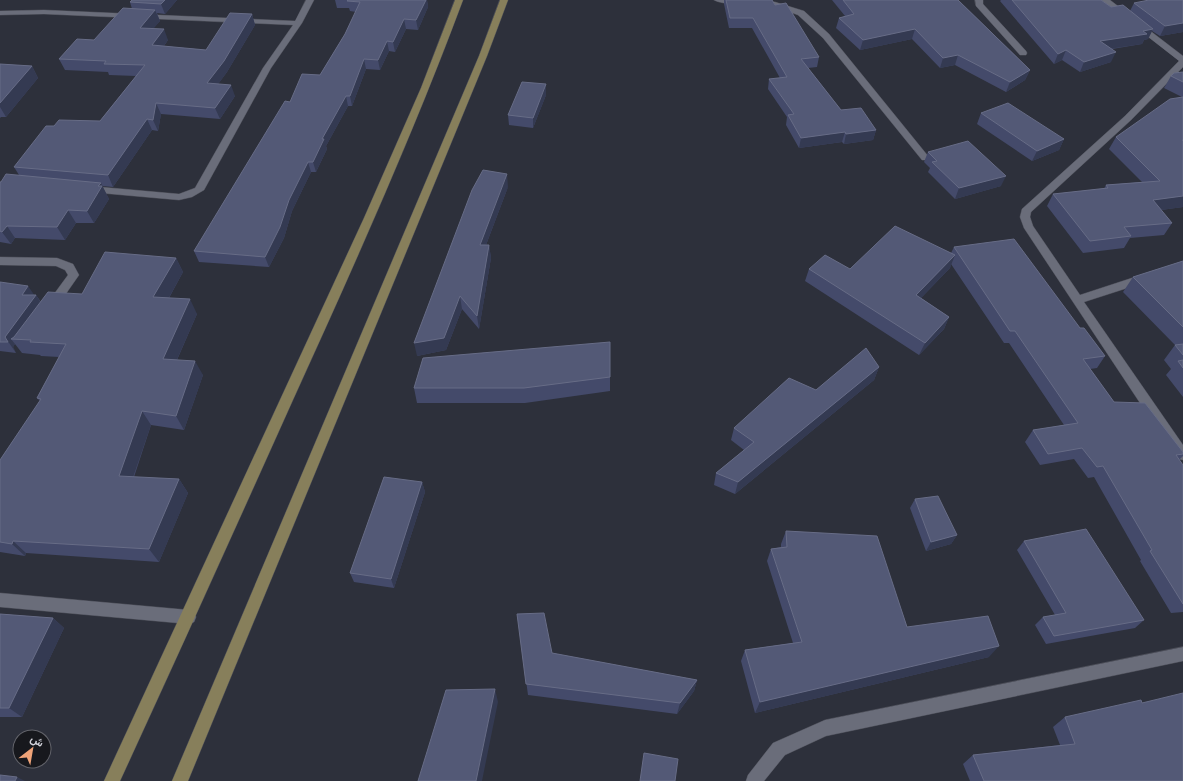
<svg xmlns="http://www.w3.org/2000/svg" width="1183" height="781" viewBox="0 0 1183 781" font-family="Lato,Vazirmatn,sans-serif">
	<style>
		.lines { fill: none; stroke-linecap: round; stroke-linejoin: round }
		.street-casing { stroke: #4a4c56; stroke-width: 1 }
		.primary-casing { stroke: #4a4c56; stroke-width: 1 }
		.street { fill: #6a6d7a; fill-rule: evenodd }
		.primary { fill: #877f5b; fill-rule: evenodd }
		.wall { fill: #444a6a }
		.shaded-wall { fill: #343a52 }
		.building { fill: #535976; stroke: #676c86 }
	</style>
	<rect width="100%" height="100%" fill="#2d303b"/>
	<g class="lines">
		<!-- street casing -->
		<g class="street-casing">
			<path id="street" d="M 306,0 L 314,0 L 302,23 L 271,68 L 204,190 L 192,197 L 179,200 L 89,192 L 84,189 L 89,186 L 179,194 L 195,188 L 263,68 L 293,25 L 44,14 L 0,15 L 0,11 L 44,10 L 295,21 Z
				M 714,0 L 743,0 L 744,1 C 738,5 720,4 714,0 Z
				M 756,0 L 775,2 L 804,11 L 829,34 L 928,156 L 930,158 L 928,160 L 922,160 L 823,38 L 798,15 L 773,6 L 756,3 Z
				M 975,0 L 983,0 L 983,4 L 1026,51 L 1027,53 L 1026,55 L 1020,55 L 976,6 Z
				M 1101,0 L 1110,0 L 1183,56 L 1183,67 L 1131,120 L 1031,212 L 1030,217 L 1033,226 L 1080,295 L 1141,275 L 1149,275 L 1150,278 L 1149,281 L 1084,302 L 1183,445 L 1183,460 L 1179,459 L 1144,409 L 1024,228 L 1020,217 L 1022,209 L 1125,116 L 1179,61 Z
				M 0,257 L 57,258 L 73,264 L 79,275 L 56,308 L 48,308 L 46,305 L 68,275 L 65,270 L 56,266 L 0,265 Z
				M 0,593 L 189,610 L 194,612 L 196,617 L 194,622 L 189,624 L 0,607 Z
				M 1183,647 L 1183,661 L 826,736 L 785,755 L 764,781 L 746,781 L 748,775 L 773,743 L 825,720 Z"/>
		</g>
		<!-- primary casing -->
		<g class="primary-casing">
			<path id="primary" d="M 455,0 L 463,0 C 412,137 352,270 292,402 C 235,529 178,655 120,781 L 104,781 L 364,218 L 421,88 Z
				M 500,0 L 508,0 L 487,56 L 188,781 L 172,781 L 479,56 Z"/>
		</g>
		<!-- street -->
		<use href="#street" class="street"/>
		<!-- primary -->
		<use href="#primary" class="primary"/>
	</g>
	<!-- wall -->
	<path class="wall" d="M 177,0 L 165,14 L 157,13 L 160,21 L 153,28 L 168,40 L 164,46 L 206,50 L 252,14 L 255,25 L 227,72 L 218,84 L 235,96 L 220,119 L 161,114 L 158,131 L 152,130 L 113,187 L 102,186 L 109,199 L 94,223 L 76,223 L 65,240 L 15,238 L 11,244 L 0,242 L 0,182 L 19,175 L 14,167 L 54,126 L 100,121 L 136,76 L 109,75 L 108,72 L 65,70 L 59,59 L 94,40 L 132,9 L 130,2 Z
		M 335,0 L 427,0 L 428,7 L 418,30 L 406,29 L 395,52 L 389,51 L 380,70 L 366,69 L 352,106 L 348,106 L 326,146 L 327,149 L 316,172 L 311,172 L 292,211 L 284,238 L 269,267 L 199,262 L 194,251 L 290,102 L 320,75 L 345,34 L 356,12 L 350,11 L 349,8 L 337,8 Z
		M 724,0 L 772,0 L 775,5 L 819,57 L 817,67 L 808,68 L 841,110 L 876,130 L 873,140 L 844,144 L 842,142 L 799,148 L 786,125 L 787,117 L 768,89 L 769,79 L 780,78 L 752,28 L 729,28 L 724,4 Z
		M 832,0 L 958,0 L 1030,70 L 1025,80 L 1006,92 L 955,65 L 940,68 L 912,39 L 860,50 L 836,28 L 839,18 L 845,16 Z
		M 1001,0 L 1101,0 L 1111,7 L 1130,11 L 1134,3 L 1183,0 L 1183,32 L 1160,36 L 1152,31 L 1148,39 L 1144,40 L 1142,44 L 1112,49 L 1111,62 L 1080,72 L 1062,60 L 1054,64 L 1000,1 Z
		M 0,64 L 32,66 L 38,78 L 6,117 L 1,117 L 0,118 Z
		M 1183,72 L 1183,207 L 1161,210 L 1172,223 L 1164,235 L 1130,238 L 1124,248 L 1083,253 L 1047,206 L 1053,194 L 1104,189 L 1106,185 L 1142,182 L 1109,149 L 1116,137 L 1182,97 L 1164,88 L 1171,76 Z
		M 546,95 L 533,128 L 509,125 L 508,115 Z
		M 981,113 L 1064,139 L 1059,150 L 1032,161 L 977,124 Z
		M 928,152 L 1001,186 L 955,199 L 928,172 L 930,168 L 924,162 Z
		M 508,187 L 486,245 L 489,245 L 491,258 L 479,329 L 462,309 L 446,350 L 417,356 Z
		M 954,247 L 1080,328 L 1105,356 L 1097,368 L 1090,369 L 1114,402 L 1183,452 L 1183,456 L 1179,460 L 1183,465 L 1183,612 L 1171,613 L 1140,561 L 1141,560 L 1094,477 L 1088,478 L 1074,459 L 1040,465 L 1025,442 L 1033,430 L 1064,425 L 1009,343 L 1004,343 L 951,264 L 950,268 L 921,298 L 949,317 L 944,329 L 919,355 L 805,281 L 809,269 L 850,269 L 951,253 Z
		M 176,258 L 183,272 L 169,298 L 197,314 L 177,360 L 203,375 L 184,430 L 151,425 L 134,477 L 179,479 L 188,493 L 159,562 L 26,553 L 25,556 L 0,552 L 0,460 L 40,401 L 37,398 L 59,357 L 41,356 L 40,355 L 22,353 L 15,344 L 13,347 L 16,353 L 0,351 L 0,282 L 34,295 L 36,295 L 41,302 L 82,294 Z
		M 1183,261 L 1183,397 L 1166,375 L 1171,369 L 1164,360 L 1175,345 L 1123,292 L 1133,277 Z
		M 879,367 L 874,380 L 735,494 L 714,485 L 716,473 L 744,450 L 731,440 L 734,428 L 816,390 Z
		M 610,377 L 610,391 L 525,403 L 417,403 L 414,388 Z
		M 422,482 L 425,492 L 394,588 L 354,582 L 350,573 Z
		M 915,499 L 957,535 L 951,544 L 926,551 L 910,508 Z
		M 786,531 L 907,627 L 989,657 L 755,713 L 741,661 L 745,650 L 793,643 L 767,561 L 771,549 L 781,547 L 781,544 Z
		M 1024,541 L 1144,620 L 1135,628 L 1046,644 L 1035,625 L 1043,617 L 1055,615 L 1017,550 Z
		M 0,614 L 53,618 L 64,628 L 22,717 L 0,717 Z
		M 517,614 L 552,653 L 697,680 L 694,691 L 677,714 L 528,695 Z
		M 1065,717 L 1183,781 L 970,781 L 963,764 L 973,755 L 1060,745 L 1053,727 Z"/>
	<!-- shaded-wall -->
	<path class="shaded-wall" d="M 165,0 L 177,0 L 165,14 L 161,4 Z
		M 426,0 L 427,0 L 428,7 L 418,30 L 416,20 Z
		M 155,10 L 160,21 L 145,39 L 140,28 Z
		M 252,14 L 255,25 L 227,72 L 211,94 L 207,83 Z
		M 404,19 L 406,29 L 395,52 L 393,42 Z
		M 1183,23 L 1183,32 L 1160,36 L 1165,26 Z
		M 164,29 L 168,40 L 157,56 L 152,45 Z
		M 915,29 L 912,39 L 860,50 L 863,40 Z
		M 1153,29 L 1148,39 L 1144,40 L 1142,44 L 1095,51 L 1100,41 Z
		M 387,41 L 389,51 L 380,70 L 378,60 Z
		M 1066,50 L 1062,60 L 1054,64 L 1058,54 Z
		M 1116,52 L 1111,62 L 1080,72 L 1084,62 Z
		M 958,55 L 955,65 L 940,68 L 943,58 Z
		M 364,59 L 366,69 L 352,106 L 350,96 Z
		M 32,66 L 38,78 L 6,117 L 0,107 L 0,103 Z
		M 1030,70 L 1025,80 L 1006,92 L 1010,82 Z
		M 546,84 L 546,95 L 533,128 L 533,118 Z
		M 231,85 L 235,96 L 220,119 L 215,108 Z
		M 346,96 L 348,106 L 326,146 L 327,149 L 316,172 L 313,162 L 322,139 Z
		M 156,103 L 161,114 L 158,131 L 153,120 Z
		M 147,119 L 152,130 L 113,187 L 108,175 Z
		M 876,130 L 873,140 L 844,144 L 846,134 Z
		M 845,132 L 842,142 L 799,148 L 801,138 Z
		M 1064,139 L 1059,150 L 1032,161 L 1037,151 Z
		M 308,162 L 311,172 L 292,211 L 284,238 L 269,267 L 265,257 L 289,200 Z
		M 507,174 L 508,187 L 481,258 L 480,245 Z
		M 1006,176 L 1001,186 L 955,199 L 959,188 Z
		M 101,183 L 109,199 L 94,223 L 87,211 L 98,186 Z
		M 1183,196 L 1183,207 L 1146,212 L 1153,200 Z
		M 68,210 L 76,223 L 65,240 L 57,227 Z
		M 7,226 L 15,238 L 11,244 L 2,232 Z
		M 489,245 L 491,258 L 479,329 L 477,316 Z
		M 955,255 L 950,268 L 911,308 L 916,295 Z
		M 176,258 L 183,272 L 161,312 L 153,297 Z
		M 28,286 L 35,296 L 22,295 Z
		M 36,295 L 43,306 L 19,339 L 11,339 L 15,344 L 13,347 L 16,353 L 5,337 Z
		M 460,296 L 462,309 L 446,350 L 417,356 L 414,343 Z
		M 190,299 L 197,314 L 171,373 L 163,359 Z
		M 949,317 L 944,329 L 919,355 L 925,343 Z
		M 195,361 L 203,375 L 184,430 L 176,416 Z
		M 879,367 L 874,380 L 735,494 L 738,482 Z
		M 142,411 L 151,425 L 129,489 L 119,476 Z
		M 179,479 L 188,493 L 159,562 L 149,549 Z
		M 422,482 L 425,492 L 394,588 L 391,579 Z
		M 957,535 L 951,544 L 926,551 L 931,542 Z
		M 13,541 L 26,553 L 25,556 L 12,544 Z
		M 53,618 L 64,628 L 22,717 L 9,708 Z
		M 999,646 L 989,657 L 755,713 L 760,702 Z
		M 697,680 L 694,691 L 677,714 L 680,703 Z
		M 495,689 L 498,702 L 482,781 L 476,781 Z
		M 17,777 L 25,781 L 15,781 Z"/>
	<!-- building -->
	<path class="building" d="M 132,0 L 165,0 L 161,4 L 130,2 Z
		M 348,0 L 426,0 L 416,20 L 404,19 L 393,42 L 387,41 L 378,60 L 364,59 L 350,96 L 346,96 L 322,139 L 324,139 L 313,162 L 308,162 L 289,200 L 280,227 L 265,257 L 194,251 L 285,101 L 290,102 L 302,74 L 320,75 L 345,34 L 360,2 L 347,1 Z
		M 726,0 L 772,0 L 775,5 L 786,3 L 819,57 L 801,59 L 841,110 L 861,108 L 876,130 L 846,134 L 845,132 L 801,138 L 788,115 L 794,114 L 769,79 L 787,77 L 753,18 L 730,18 Z
		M 843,0 L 958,0 L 1030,70 L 1010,82 L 958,55 L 943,58 L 915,29 L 863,40 L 839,18 L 854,14 Z
		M 1012,0 L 1101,0 L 1111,7 L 1123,5 L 1153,29 L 1143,31 L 1147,34 L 1100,41 L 1116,52 L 1084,62 L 1066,50 L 1058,54 Z
		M 1149,0 L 1183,0 L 1183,23 L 1165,26 L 1134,3 Z
		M 123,8 L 155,10 L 140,28 L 164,29 L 152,45 L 206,50 L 230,13 L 252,14 L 224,61 L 207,83 L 231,85 L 215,108 L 156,103 L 153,120 L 147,119 L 108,175 L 14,167 L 46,126 L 54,126 L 59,120 L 100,121 L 145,65 L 104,64 L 106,61 L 59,59 L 77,39 L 94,40 Z
		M 0,64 L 32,66 L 0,103 Z
		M 1183,72 L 1183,82 L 1171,76 L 1174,73 Z
		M 522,82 L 546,84 L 533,118 L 508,115 Z
		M 1183,97 L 1183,140 L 1182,140 L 1183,141 L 1183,196 L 1153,200 L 1172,223 L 1124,227 L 1131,236 L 1090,241 L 1053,194 L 1108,188 L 1106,185 L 1160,181 L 1116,137 L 1170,99 Z
		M 1008,103 L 1064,139 L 1037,151 L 981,113 Z
		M 968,141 L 1006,176 L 959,188 L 932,162 L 937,161 L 928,152 Z
		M 483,170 L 507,174 L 480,245 L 489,245 L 477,316 L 460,296 L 444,338 L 414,343 L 472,190 Z
		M 6,174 L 101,183 L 98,186 L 102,186 L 87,211 L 68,210 L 57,227 L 7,226 L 2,232 L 0,231 L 0,182 L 1,182 Z
		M 895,226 L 955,255 L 916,295 L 949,317 L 925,343 L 809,269 L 825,255 L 850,269 Z
		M 1014,239 L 1080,328 L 1084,328 L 1105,356 L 1083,359 L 1114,402 L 1145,403 L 1183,452 L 1183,454 L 1176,455 L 1183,465 L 1183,604 L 1150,551 L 1152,550 L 1103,466 L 1097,467 L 1082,448 L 1048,454 L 1033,430 L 1078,423 L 1015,331 L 1010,331 L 954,247 Z
		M 105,252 L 176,258 L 153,297 L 190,299 L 163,359 L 195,361 L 176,416 L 142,411 L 119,476 L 179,479 L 149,549 L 13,541 L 12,544 L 0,542 L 0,460 L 41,399 L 37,398 L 66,344 L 30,342 L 31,340 L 11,339 L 14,337 L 48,292 L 82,294 Z
		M 1183,261 L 1183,327 L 1133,277 Z
		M 0,282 L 28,286 L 22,295 L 36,295 L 5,337 L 8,342 L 0,342 Z
		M 610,342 L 610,377 L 524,388 L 414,388 L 423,358 Z
		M 1183,344 L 1183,355 L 1175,345 Z
		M 866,348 L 879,367 L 738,482 L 716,473 L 754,442 L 734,428 L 789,378 L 816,390 Z
		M 1183,360 L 1183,368 L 1178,361 Z
		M 384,477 L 422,482 L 391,579 L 350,573 Z
		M 938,496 L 957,535 L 931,542 L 915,499 Z
		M 1086,529 L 1144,620 L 1054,636 L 1043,617 L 1066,613 L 1024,541 Z
		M 786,531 L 877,536 L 907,627 L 988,616 L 999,646 L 760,702 L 745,650 L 802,642 L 771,549 L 787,547 Z
		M 544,613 L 552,653 L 697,680 L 680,703 L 526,684 L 517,614 Z
		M 0,614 L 53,618 L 9,708 L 0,708 Z
		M 495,689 L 476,781 L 418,781 L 446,690 Z
		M 1183,693 L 1183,781 L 984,781 L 973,755 L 1075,744 L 1065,717 L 1141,700 L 1142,703 Z
		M 644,753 L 678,759 L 675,781 L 640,781 Z
		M 0,775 L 17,777 L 15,781 L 0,781 Z"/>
	<!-- north arrow -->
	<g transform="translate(32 749) rotate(31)"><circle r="19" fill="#17181d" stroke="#616269"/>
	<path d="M0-3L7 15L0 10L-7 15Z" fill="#efa378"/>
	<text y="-6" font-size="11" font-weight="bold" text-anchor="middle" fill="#d1d2da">ش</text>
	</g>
</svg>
